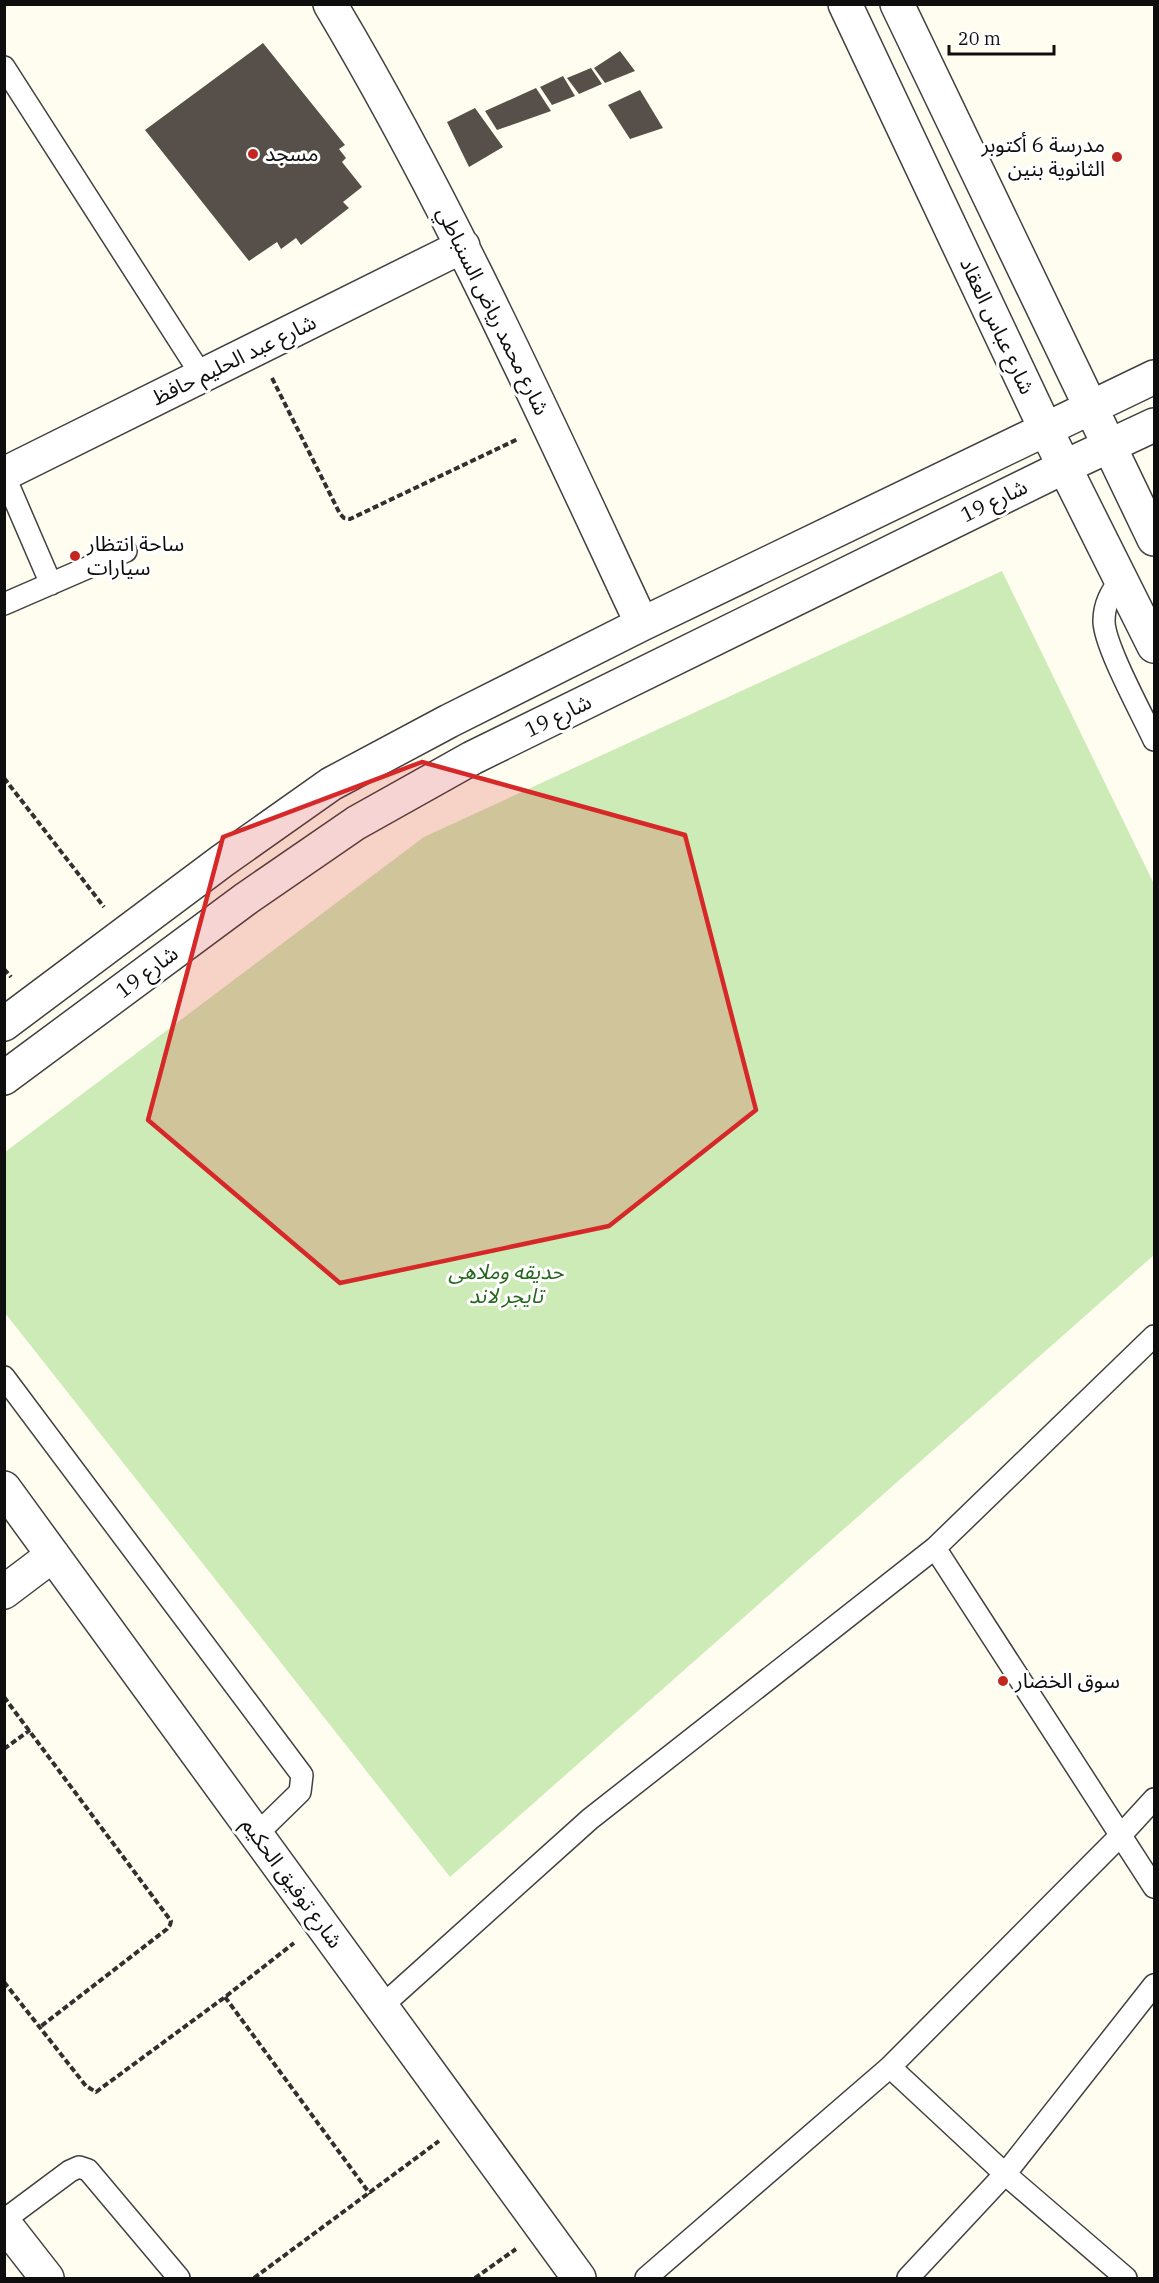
<svg xmlns="http://www.w3.org/2000/svg" width="1159" height="2283" viewBox="0 0 1159 2283" font-family="'IBM Plex Serif','Noto Sans Arabic',serif">
	<style>
		.green { fill: #cdebb7 }
		.building { fill: #57504a }
		.lines { fill: none; stroke-linecap: round; stroke-linejoin: round }
		.lane-casing { stroke: #414141; stroke-width: 24 }
		.street-casing { stroke: #414141; stroke-width: 36 }
		.path { stroke: #303030; stroke-width: 4; stroke-dasharray: 6 3; stroke-linecap: butt }
		.lane { stroke: #fff; stroke-width: 21 }
		.street { stroke: #fff; stroke-width: 33 }
		.marked { fill: #d62828; fill-opacity: 0.2; stroke: #d62828; stroke-width: 4.5; stroke-linejoin: round }
		.poi-dot { fill: #c32820; stroke: #fff; stroke-width: 2 }
		.labels { text-anchor: middle; stroke-width: 6; stroke-linejoin: round; paint-order: stroke }
		.poi-label { font-size: 21px; fill: #0e0e0e; stroke: #fff; text-anchor: start }
		.street-label { font-size: 21px; fill: #0e0e0e; stroke: #fff }
		.park-label { font-size: 21px; font-style: italic; fill: #24681b; stroke: #fff }
	</style>
	<rect width="100%" height="100%" fill="#fffdef"/>
	<!-- green -->
	<path class="green" d="M 1002,571 L 1154,884 L 1154,1255 L 450,1877 L 5,1313 L 5,1152 L 424,837 Z"/>
	<!-- building -->
	<path class="building" d="M 263,43 L 345,145 L 339,149 L 346,158 L 342,162 L 362,187 L 343,202 L 349,208 L 301,245 L 296,238 L 281,249 L 277,242 L 249,261 L 145,130 Z
		M 620,51 L 635,71 L 605,83 L 594,68 Z
		M 591,68 L 602,84 L 579,94 L 567,78 Z
		M 563,76 L 575,96 L 552,105 L 540,87 Z
		M 536,88 L 551,111 L 497,130 L 485,111 Z
		M 640,90 L 663,128 L 630,139 L 608,105 Z
		M 475,108 L 503,147 L 469,167 L 447,122 Z"/>
	<g class="lines">
		<!-- lane casing -->
		<g class="lane-casing">
			<path id="lane" d="M 4,67 L 202,376
				M 4,475 L 51,584
				M 1121,579 C 1111,592 1104,604 1104,621 C 1104,645 1142,714 1154,740
				M 4,604 L 126,551
				M 4,1377 L 302,1775 L 300,1792 L 257,1834
				M 935,1548 L 1154,1887
				M 382,2006 L 590,1819 L 935,1548 L 1154,1336
				M 890,2067 L 1005,2174 L 1126,2278
				M 4,2220 L 70,2171 L 79,2167 L 88,2170 L 179,2278
				M 646,2278 L 890,2067 L 1121,1835 L 1154,1799
				M 908,2278 L 1005,2174 L 1154,1985"/>
		</g>
		<!-- street casing -->
		<g class="street-casing">
			<path id="street" d="M 330,4 C 449,204 544,415 642,624
				M 845,4 L 1046,430 L 1154,646
				M 897,4 L 1154,539
				M 4,474 L 463,246
				M 4,1024 L 222,861 L 331,784 L 449,721 L 642,624 L 1154,377
				M 4,1078 L 247,898 L 356,823 L 472,758 L 1064,467 L 1154,425
				M 4,1488 L 579,2278
				M 4,1592 L 53,1555
				M 4,2223 L 47,2278"/>
		</g>
		<!-- path -->
		<path class="path" d="M 272,378 L 340,514 L 344,518 L 350,519 L 518,439
			M 4,778 L 104,907
			M 4,969 L 11,977
			M 4,1697 L 171,1921 L 170,1925 L 167,1929 L 40,2027
			M 4,1749 L 30,1730
			M 4,1982 L 86,2086 L 96,2092 L 225,1997 L 294,1943
			M 225,1997 L 370,2194
			M 254,2278 L 439,2141
			M 475,2278 L 516,2249"/>
		<!-- lane -->
		<use href="#lane" class="lane"/>
		<!-- street -->
		<use href="#street" class="street"/>
	</g>
	<!-- marked area -->
	<path class="marked" d="M 422,762 L 685,835 L 756,1110 L 609,1226 L 340,1283 L 148,1120 L 223,837 Z"/>
	<!-- markers -->
	<g class="poi-dot">
		<circle cx="253" cy="154" r="6"/>
		<circle cx="1117" cy="157" r="6"/>
		<circle cx="75" cy="556" r="6"/>
		<circle cx="1003" cy="1681" r="6"/>
	</g>
	<g class="labels">
		<!-- poi labels -->
		<g class="poi-label">
			<text x="1105" y="152" text-anchor="end">مدرسة 6 أكتوبر<tspan x="1105" dy="24">الثانوية بنين</tspan></text>
			<text x="265" y="161">مسجد</text>
			<text x="87" y="551">ساحة انتظار<tspan x="87" dy="24">سيارات</tspan></text>
			<text x="1015" y="1688">سوق الخضار</text>
		</g>
		<!-- street labels -->
		<g class="street-label">
			<text transform="translate(493 311) rotate(64)" y="7">شارع محمد رياض السنباطي</text>
			<text transform="translate(997 326) rotate(65)" y="7">شارع عباس العقاد</text>
			<text transform="translate(234 360) rotate(-26)" y="7">شارع عبد الحليم حافظ</text>
			<text transform="translate(994 501) rotate(-26)" y="7">شارع 19</text>
			<text transform="translate(558 716) rotate(-26)" y="7">شارع 19</text>
			<text transform="translate(147 972) rotate(-37)" y="7">شارع 19</text>
			<text transform="translate(292 1883) rotate(54)" y="7">شارع توفيق الحكيم</text>
		</g>
		<!-- park labels -->
		<g class="park-label">
			<text x="506" y="1279">حديقه وملاهى<tspan x="506" dy="24">تايجر لاند</tspan></text>
		</g>
	</g>
	<!-- border -->
	<rect width="1159" height="2283" fill="none" stroke="#0e0e0e" stroke-width="12"/>
	<!-- scale -->
	<path d="M949 45v9h105v-9" fill="none" stroke="#0e0e0e" stroke-width="3"/>
	<text x="958" y="45" font-size="18" fill="#0e0e0e" stroke="#ffffff" stroke-width="4.5" paint-order="stroke">20 m</text>
</svg>
